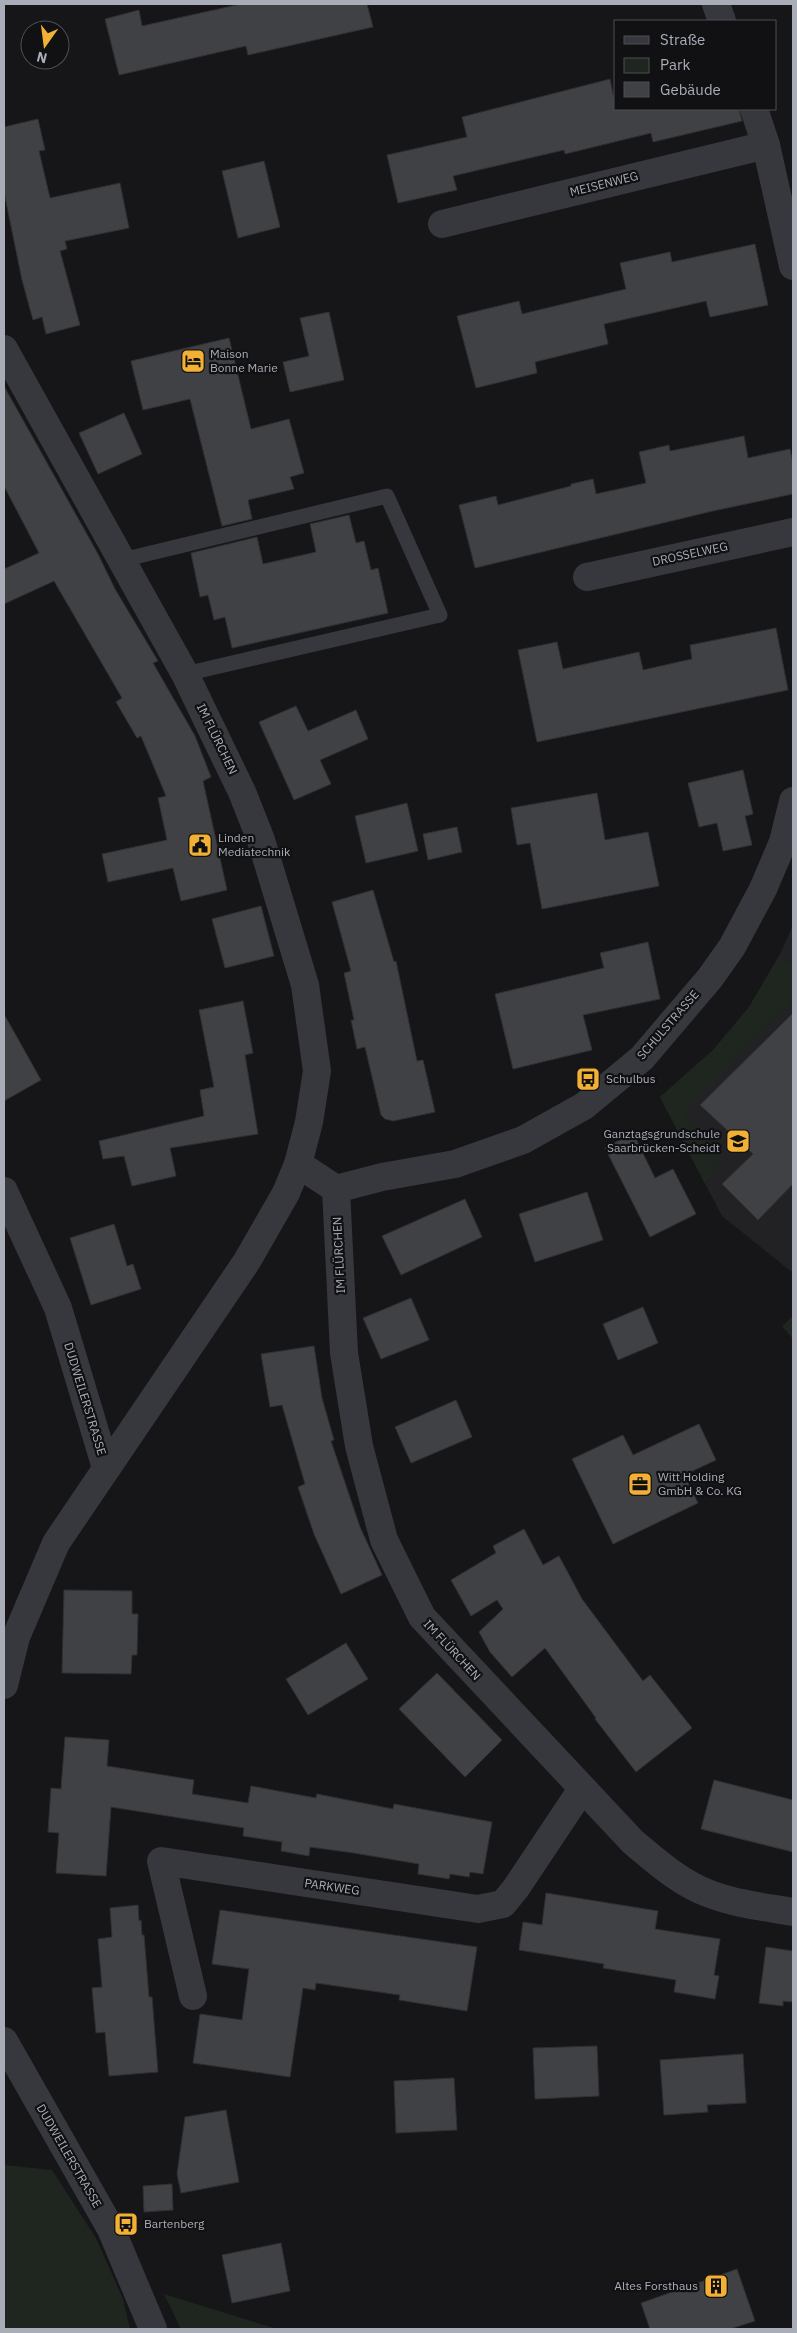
<svg xmlns="http://www.w3.org/2000/svg" width="797" height="2333" viewBox="0 0 797 2333" font-family="'IBM Plex Sans',sans-serif">
	<style>
		.built { fill: #222225 }
		.green { fill: #1e261f }
		.building { fill: #404145; stroke: #303034 }
		.lines { fill: none; stroke-linecap: round; stroke-linejoin: round }
		.service { stroke: #37383d; stroke-width: 15 }
		.minor { stroke: #37383d; stroke-width: 28 }
		.tertiary { stroke: #37383d; stroke-width: 28 }
		.labels { text-anchor: middle; stroke-width: 4.5; stroke-linejoin: round; paint-order: stroke }
		.street-label { font-size: 12px; fill: #a8adb8; stroke: #111113 }
		.poi-label { font-size: 12px; fill: #a8adb8; stroke: #111113; text-anchor: start }
	</style>
	<rect width="100%" height="100%" fill="#161618"/>
	<!-- built -->
	<path class="built" d="M 793,925 L 793,1273 L 722,1216 L 660,1097 L 713,1050 L 749,1007 L 781,952 Z"/>
	<!-- green -->
	<path class="green" d="M 778,958 L 793,966 L 793,1001 L 684,1114 L 725,1156 L 705,1184 L 660,1097 L 713,1050 L 749,1007 Z
		M 793,1316 L 793,1339 L 782,1326 Z
		M 4,2165 L 52,2170 L 96,2238 L 123,2299 L 130,2329 L 4,2329 Z
		M 164,2294 L 277,2329 L 181,2329 Z"/>
	<!-- building -->
	<path class="building" d="M 241,4 L 367,4 L 373,27 L 248,55 L 246,46 L 119,75 L 105,19 L 139,10 L 142,26 Z
		M 610,79 L 616,109 L 739,109 L 742,121 L 653,142 L 651,133 L 565,154 L 564,150 L 453,176 L 457,190 L 398,203 L 387,155 L 467,137 L 462,117 Z
		M 38,119 L 45,150 L 39,151 L 50,198 L 120,183 L 129,228 L 65,241 L 67,249 L 60,251 L 80,325 L 46,334 L 42,317 L 33,320 L 22,280 L 4,192 L 4,127 Z
		M 264,161 L 280,227 L 238,238 L 222,171 Z
		M 755,244 L 768,305 L 710,317 L 706,301 L 604,324 L 608,344 L 535,362 L 537,373 L 476,388 L 457,316 L 519,301 L 522,314 L 626,289 L 620,263 L 670,252 L 672,262 Z
		M 329,312 L 344,380 L 290,392 L 283,362 L 309,356 L 300,318 Z
		M 229,338 L 251,429 L 289,419 L 304,473 L 290,477 L 294,489 L 248,500 L 252,519 L 222,526 L 190,399 L 143,410 L 131,361 Z
		M 4,386 L 98,554 L 115,589 L 158,661 L 153,663 L 195,736 L 211,777 L 203,781 L 227,890 L 181,901 L 173,868 L 108,882 L 102,854 L 167,840 L 158,798 L 166,796 L 141,736 L 137,738 L 116,702 L 122,698 L 54,581 L 4,604 L 4,569 L 39,553 L 4,486 Z
		M 124,413 L 142,454 L 98,474 L 79,433 Z
		M 744,436 L 748,458 L 790,449 L 793,463 L 793,494 L 713,511 L 475,568 L 459,505 L 496,496 L 498,505 L 571,486 L 571,484 L 593,479 L 596,494 L 646,483 L 639,452 L 669,445 L 670,451 Z
		M 349,515 L 356,543 L 364,541 L 371,570 L 378,568 L 388,613 L 232,648 L 225,617 L 214,620 L 208,595 L 200,597 L 191,553 L 257,537 L 263,564 L 316,552 L 310,524 Z
		M 776,628 L 788,690 L 537,742 L 518,650 L 557,642 L 563,669 L 639,652 L 643,670 L 692,659 L 690,645 Z
		M 296,706 L 308,731 L 356,710 L 368,739 L 320,760 L 331,784 L 294,800 L 259,722 Z
		M 743,770 L 753,814 L 745,816 L 752,845 L 723,851 L 717,823 L 699,827 L 688,783 Z
		M 597,793 L 605,840 L 648,832 L 659,886 L 542,909 L 530,843 L 517,845 L 511,808 Z
		M 407,803 L 418,851 L 366,863 L 355,816 Z
		M 457,827 L 462,852 L 428,860 L 423,834 Z
		M 373,890 L 394,962 L 396,961 L 417,1061 L 423,1060 L 435,1112 L 393,1121 L 385,1119 L 381,1115 L 365,1047 L 357,1049 L 351,1020 L 354,1020 L 344,973 L 351,971 L 332,902 Z
		M 261,906 L 274,956 L 225,968 L 212,919 Z
		M 648,942 L 660,999 L 583,1015 L 592,1050 L 513,1069 L 495,994 L 604,968 L 600,953 Z
		M 243,1001 L 253,1053 L 245,1055 L 258,1134 L 170,1148 L 176,1176 L 132,1186 L 124,1156 L 103,1159 L 99,1141 L 204,1116 L 200,1090 L 214,1087 L 199,1010 Z
		M 793,1013 L 793,1184 L 758,1220 L 722,1184 L 753,1154 L 700,1105 Z
		M 4,1014 L 41,1080 L 4,1101 Z
		M 633,1133 L 655,1178 L 673,1169 L 696,1214 L 650,1237 L 605,1148 Z
		M 587,1192 L 603,1240 L 535,1262 L 519,1214 Z
		M 465,1199 L 482,1237 L 401,1275 L 382,1236 Z
		M 114,1224 L 127,1266 L 133,1264 L 141,1289 L 91,1305 L 70,1238 Z
		M 411,1298 L 429,1340 L 381,1359 L 363,1318 Z
		M 643,1307 L 658,1343 L 618,1360 L 603,1324 Z
		M 314,1346 L 322,1398 L 334,1440 L 331,1441 L 360,1527 L 382,1575 L 341,1594 L 314,1534 L 298,1487 L 305,1484 L 282,1405 L 270,1407 L 261,1354 Z
		M 456,1400 L 472,1437 L 411,1463 L 395,1427 Z
		M 699,1424 L 716,1460 L 684,1475 L 698,1503 L 613,1544 L 572,1459 L 623,1435 L 633,1455 Z
		M 524,1529 L 543,1565 L 559,1556 L 582,1599 L 643,1681 L 650,1675 L 692,1728 L 636,1772 L 595,1719 L 596,1718 L 545,1648 L 512,1677 L 490,1652 L 479,1632 L 503,1609 L 497,1600 L 471,1616 L 451,1580 L 496,1553 L 493,1546 Z
		M 64,1590 L 132,1591 L 132,1614 L 138,1614 L 137,1655 L 132,1655 L 131,1674 L 62,1673 Z
		M 346,1643 L 368,1679 L 308,1715 L 286,1679 Z
		M 437,1673 L 502,1740 L 465,1777 L 399,1709 Z
		M 65,1737 L 109,1740 L 107,1766 L 194,1780 L 192,1794 L 248,1803 L 251,1786 L 316,1798 L 317,1794 L 393,1809 L 394,1804 L 492,1822 L 483,1874 L 470,1872 L 469,1877 L 450,1874 L 449,1879 L 418,1874 L 419,1864 L 354,1853 L 310,1847 L 309,1856 L 281,1851 L 282,1842 L 243,1836 L 244,1828 L 111,1807 L 106,1876 L 56,1873 L 59,1833 L 48,1832 L 51,1788 L 61,1789 Z
		M 714,1780 L 793,1800 L 793,1852 L 701,1829 Z
		M 546,1893 L 658,1911 L 655,1929 L 720,1939 L 714,1975 L 719,1976 L 715,1999 L 674,1992 L 676,1980 L 603,1968 L 604,1964 L 519,1950 L 523,1922 L 542,1925 Z
		M 138,1905 L 139,1921 L 141,1920 L 142,1935 L 144,1935 L 149,1997 L 152,1997 L 158,2072 L 109,2076 L 105,2032 L 96,2033 L 92,1988 L 102,1987 L 98,1939 L 112,1937 L 110,1908 Z
		M 220,1910 L 477,1947 L 467,2011 L 399,2000 L 400,1995 L 316,1983 L 315,1990 L 303,1988 L 290,2077 L 193,2063 L 200,2014 L 242,2020 L 249,1969 L 212,1964 Z
		M 766,1947 L 793,1951 L 793,2002 L 783,2001 L 783,2006 L 759,2003 Z
		M 597,2046 L 599,2096 L 535,2099 L 533,2048 Z
		M 743,2054 L 746,2103 L 707,2105 L 708,2112 L 664,2115 L 660,2060 Z
		M 454,2078 L 457,2130 L 396,2133 L 394,2081 Z
		M 226,2110 L 239,2182 L 181,2193 L 177,2174 L 185,2117 Z
		M 172,2184 L 173,2210 L 144,2212 L 143,2186 Z
		M 281,2243 L 290,2291 L 232,2303 L 222,2255 Z
		M 737,2269 L 755,2321 L 730,2329 L 650,2329 L 641,2303 Z"/>
	<g class="lines">
		<!-- service -->
		<path class="service" d="M 122,560 L 387,496 L 440,615 L 185,674"/>
		<!-- minor -->
		<path class="minor" d="M 716,4 L 722,21
			M 754,109 L 766,145 L 793,266
			M 442,224 L 766,145
			M 587,577 L 793,532
			M 298,1164 L 336,1189
			M 336,1189 L 344,1353 L 359,1446 L 384,1540 L 422,1617 L 633,1842 C 656,1861 681,1884 710,1894 C 736,1904 765,1907 793,1912
			M 336,1189 L 382,1177 L 455,1164 L 523,1140 L 584,1106 L 642,1058 L 710,978 L 732,947 L 763,889 L 783,842 L 793,801
			M 4,1191 L 58,1308 L 106,1468
			M 193,1996 L 161,1861 L 478,1909 L 503,1904 L 516,1888 L 582,1789"/>
		<!-- tertiary -->
		<path class="tertiary" d="M 4,349 L 185,674 L 242,792 L 261,840 L 305,985 L 317,1071 L 309,1122 L 298,1164 L 286,1193 L 247,1261 L 56,1543 L 16,1637 L 4,1685
			M 4,2041 L 111,2229 L 153,2329"/>
	</g>
	<!-- icons -->
	<defs>
		<g id="hotel-square" transform="scale(1.25)"><rect x="-9" y="-9" width="18" height="18" rx="4" fill="#f2b134" stroke="#111113"/><path d="M-6-4.5h1.5V1H6V5H4.5V3h-9V5H-6ZM-4 0a1.8 1.8 0 1 1 3.6 0ZM.5 0V-2.5h3Q6-2.5 6 0Z" fill="#111"/></g>
		<g id="civic-square" transform="scale(1.25)"><rect x="-9" y="-9" width="18" height="18" rx="4" fill="#f2b134" stroke="#111113"/><path d="M-.6-6.5H3V-4.5H.6V-3L4-1V1h2V6H-6V1h2V-1L-.6-3ZM-1.2 2.5V6h2.4V2.5Z" fill="#111"/></g>
		<g id="bus-square" transform="scale(1.25)"><rect x="-9" y="-9" width="18" height="18" rx="4" fill="#f2b134" stroke="#111113"/><path d="M-5-6H5V4H4V6H2V4H-2V6H-4V4H-5ZM-3.5-4V0h7V-4ZM-3.5 1.2v1.5H-2V1.2ZM2 1.2v1.5H3.5V1.2Z" fill="#111"/></g>
		<g id="school-square" transform="scale(1.25)"><rect x="-9" y="-9" width="18" height="18" rx="4" fill="#f2b134" stroke="#111113"/><path d="M0-5L7-2L0 1L-7-2ZM-4 1L0 2.5L4 1V4Q0 6-4 4Z" fill="#111"/></g>
		<g id="office-square" transform="scale(1.25)"><rect x="-9" y="-9" width="18" height="18" rx="4" fill="#f2b134" stroke="#111113"/><path d="M-6-3h4V-5.5h4V-3h4V5H-6ZM-1-4.5V-3h2v-1.5ZM-6 0V1H6V0Z" fill="#111"/></g>
		<g id="building-square" transform="scale(1.25)"><rect x="-9" y="-9" width="18" height="18" rx="4" fill="#f2b134" stroke="#111113"/><path d="M-4-6H4V6H1V3H-1V6H-4ZM-2.5-4.3h1.7v1.8h-1.7ZM.8-4.3h1.7v1.8H.8ZM-2.5-1h1.7V.8h-1.7ZM.8-1h1.7V.8H.8Z" fill="#111"/></g>
	</defs>
	<g fill-rule="evenodd">
		<use href="#hotel-square" x="193" y="361"/>
		<use href="#civic-square" x="200" y="845"/>
		<use href="#bus-square" x="588" y="1079"/>
		<use href="#school-square" x="738" y="1141"/>
		<use href="#office-square" x="640" y="1484"/>
		<use href="#bus-square" x="126" y="2224"/>
		<use href="#building-square" x="716" y="2286"/>
	</g>
	<g class="labels">
		<!-- street labels -->
		<g class="street-label">
			<text transform="translate(604 184) rotate(-14)" y="4">MEISENWEG</text>
			<text transform="translate(690 554) rotate(-12)" y="4">DROSSELWEG</text>
			<text transform="translate(217 739) rotate(64)" y="4">IM FLÜRCHEN</text>
			<text transform="translate(668 1025) rotate(-49)" y="4">SCHULSTRASSE</text>
			<text transform="translate(339 1255) rotate(-93)" y="4">IM FLÜRCHEN</text>
			<text transform="translate(85 1399) rotate(73)" y="4">DUDWEILERSTRASSE</text>
			<text transform="translate(452 1650) rotate(47)" y="4">IM FLÜRCHEN</text>
			<text transform="translate(332 1887) rotate(8)" y="4">PARKWEG</text>
			<text transform="translate(69 2156) rotate(60)" y="4">DUDWEILERSTRASSE</text>
		</g>
		<!-- poi labels -->
		<g class="poi-label">
			<text x="210" y="358">Maison<tspan x="210" dy="14">Bonne Marie</tspan></text>
			<text x="218" y="842">Linden<tspan x="218" dy="14">Mediatechnik</tspan></text>
			<text x="606" y="1083">Schulbus</text>
			<text x="720" y="1138" text-anchor="end">Ganztagsgrundschule<tspan x="720" dy="14">Saarbrücken-Scheidt</tspan></text>
			<text x="658" y="1481">Witt Holding<tspan x="658" dy="14">GmbH &amp; Co. KG</tspan></text>
			<text x="144" y="2228">Bartenberg</text>
			<text x="698" y="2290" text-anchor="end">Altes Forsthaus</text>
		</g>
	</g>
	<!-- border -->
	<rect width="797" height="2333" fill="none" stroke="#a8adb8" stroke-width="10"/>
	<!-- legend -->
	<rect x="614" y="20" width="162" height="90" fill="#111113" stroke="#4d4f55"/>
	<rect x="624" y="36" width="25" height="8" fill="#37383d" stroke="#4d4f55"/>
	<text x="660" y="45" font-size="15" fill="#a8adb8">Straße</text>
	<rect x="624" y="58" width="25" height="15" fill="#1e261f" stroke="#4d4f55"/>
	<text x="660" y="70" font-size="15" fill="#a8adb8">Park</text>
	<rect x="624" y="82" width="25" height="15" fill="#404145" stroke="#4d4f55"/>
	<text x="660" y="95" font-size="15" fill="#a8adb8">Gebäude</text>
	<!-- north arrow -->
	<g transform="translate(45 45) rotate(194)"><circle r="24" fill="#111113" stroke="#4d4f55"/>
	<path d="M0-4L9 19L0 12L-9 19Z" fill="#f2b134"/>
	<text y="-8" font-size="14" font-weight="bold" text-anchor="middle" fill="#a8adb8">N</text>
	</g>
</svg>
